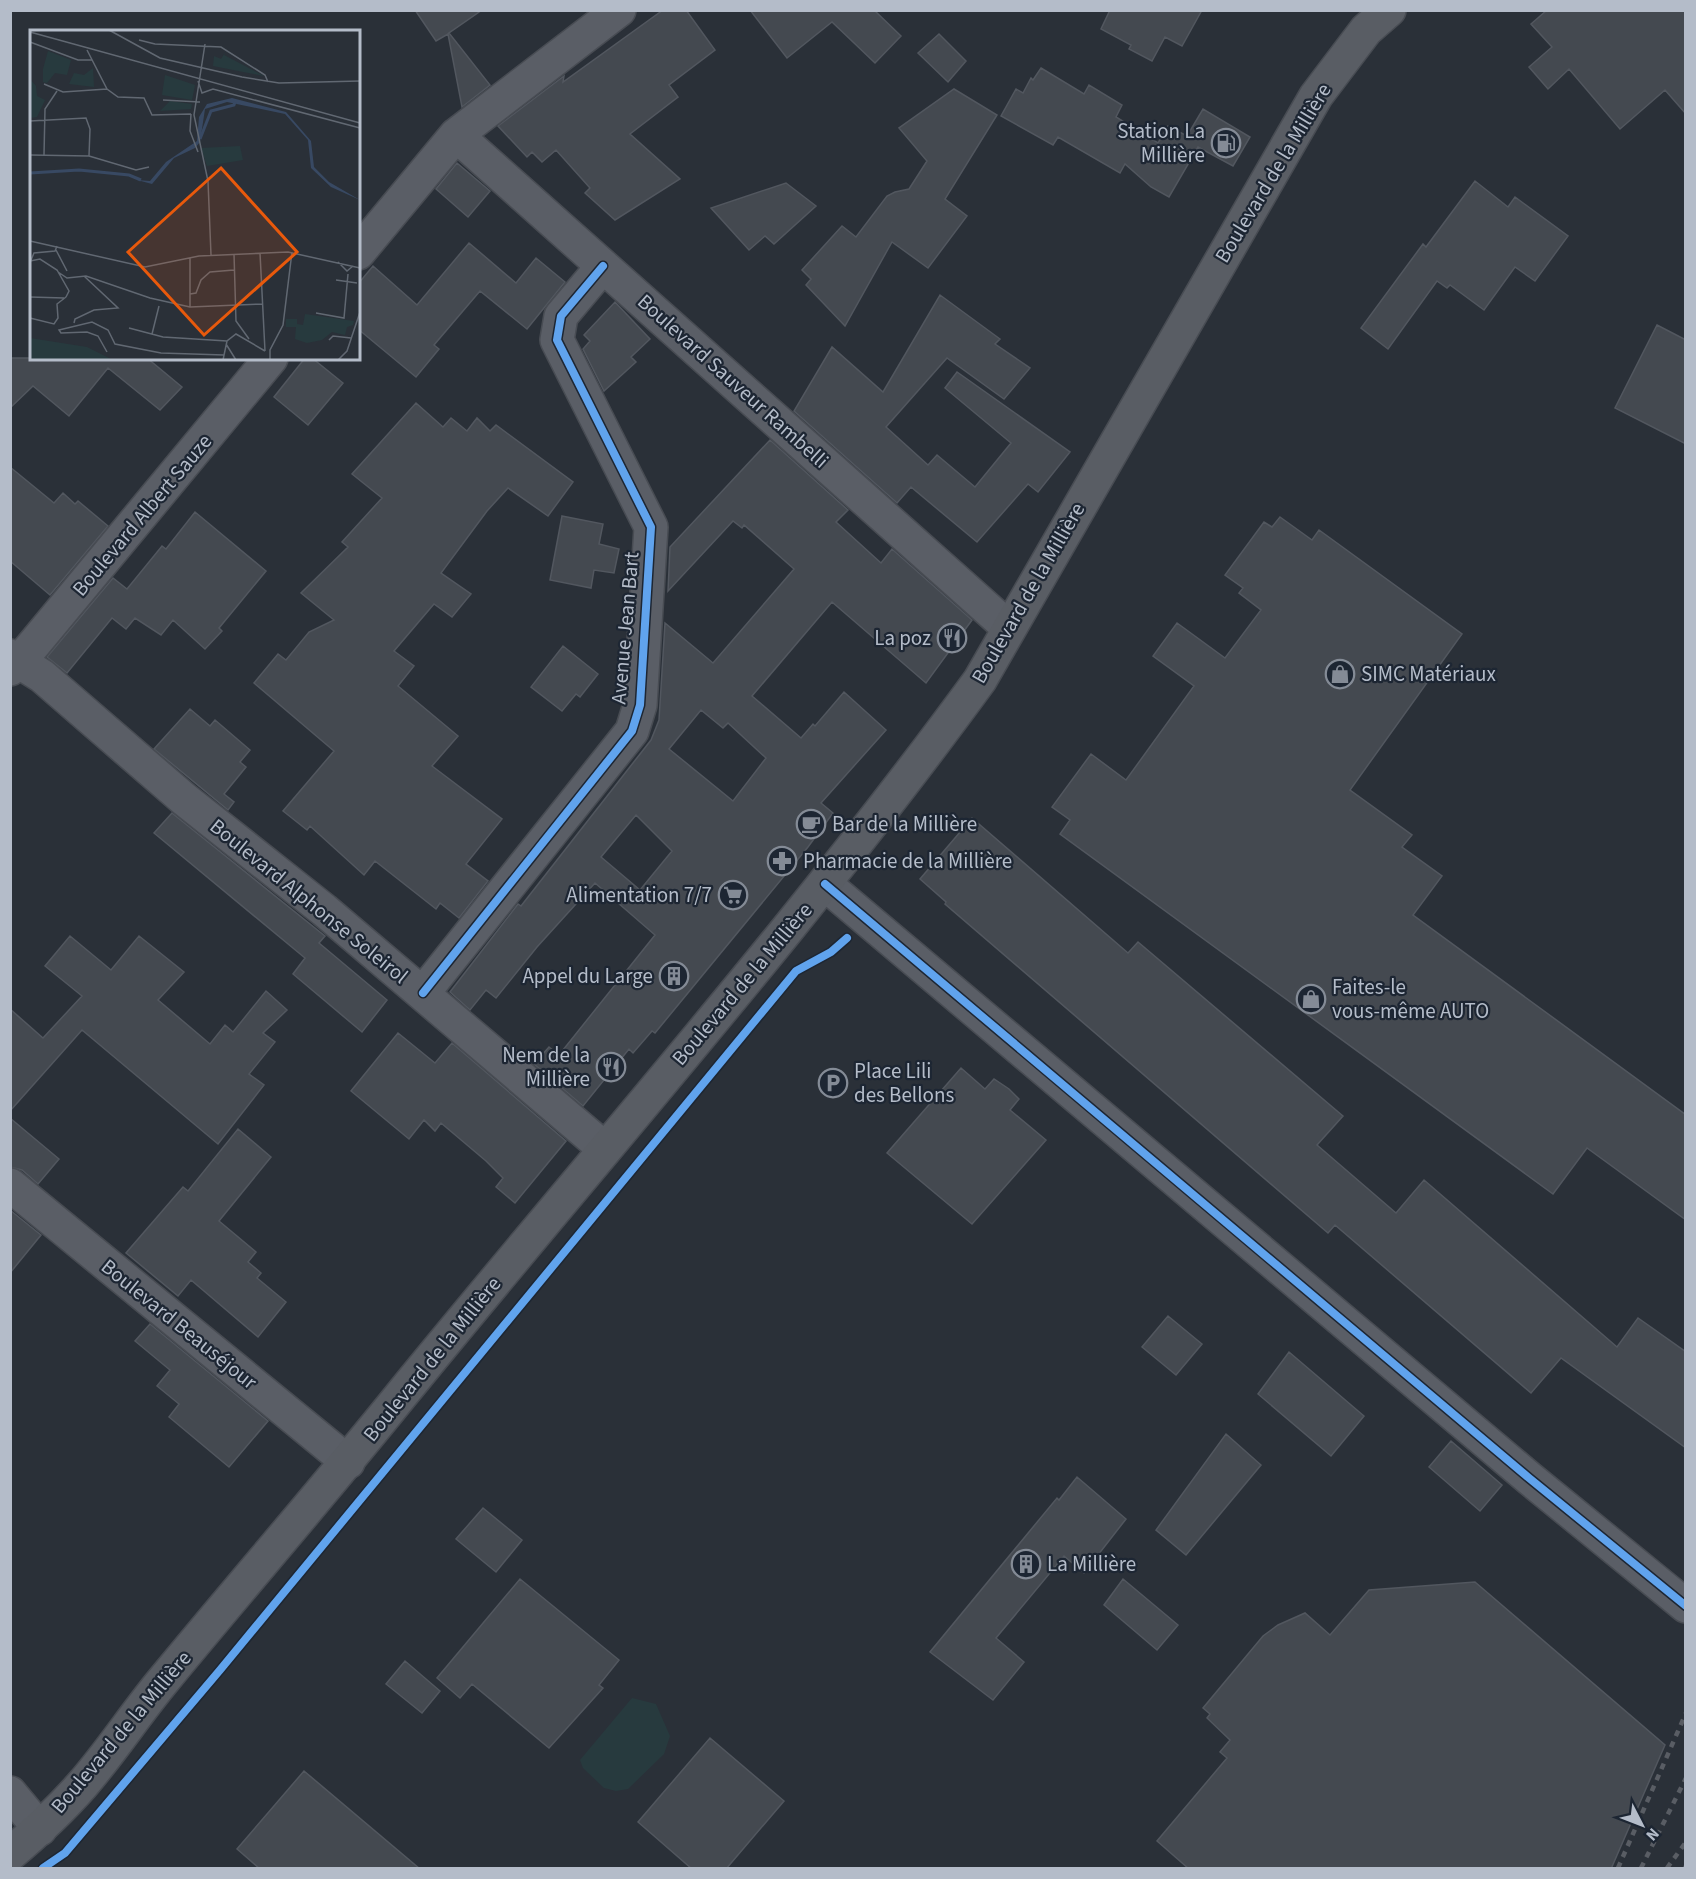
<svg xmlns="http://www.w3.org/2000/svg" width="1696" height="1879" viewBox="0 0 1696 1879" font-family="'Source Sans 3',sans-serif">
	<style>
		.green { fill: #273a3e }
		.building { fill: #444950; stroke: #52575f; stroke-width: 1.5; fill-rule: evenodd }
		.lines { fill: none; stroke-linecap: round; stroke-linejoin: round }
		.minor-casing { stroke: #484c53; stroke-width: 36 }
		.tertiary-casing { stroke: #484c53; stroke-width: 36 }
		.secondary-casing { stroke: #484c53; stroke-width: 36 }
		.minor { stroke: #5a5e66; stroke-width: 33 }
		.tertiary { stroke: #5a5e66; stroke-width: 33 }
		.secondary { stroke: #595d64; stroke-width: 33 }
		.rail { stroke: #595d64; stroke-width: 4.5; stroke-dasharray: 6 6; stroke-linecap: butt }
		.cycleway-casing { stroke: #1d2633; stroke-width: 11 }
		.cycleway { stroke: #60a3ed; stroke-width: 8 }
		.labels { text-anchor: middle; stroke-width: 4.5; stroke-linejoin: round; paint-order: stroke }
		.poi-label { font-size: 21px; fill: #b4bcc9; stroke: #1d2633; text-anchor: start }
		.street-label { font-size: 21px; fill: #b4bcc9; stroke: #1d2633 }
		.inset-river { fill: none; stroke: #384963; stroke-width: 3 }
		.inset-road { fill: none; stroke: #616872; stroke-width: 1.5 }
		.view { fill: #e8590c; fill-opacity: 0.15; stroke: #e8590c; stroke-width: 3 }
		.inset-edge { fill: none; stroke: #b4bcc9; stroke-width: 3 }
	</style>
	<rect width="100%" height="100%" fill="#2a3038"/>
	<!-- green -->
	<path class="green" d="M 632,1698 L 656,1704 L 670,1736 L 664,1754 L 628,1789 L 616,1791 L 604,1788 L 583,1768 L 580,1760 Z"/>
	<!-- building -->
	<path class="building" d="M 415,10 L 482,10 L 449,33 L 490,85 L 462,107 L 448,34 L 436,41 Z
		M 663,10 L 686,10 L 715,50 L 669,85 L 678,97 L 630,134 L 680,179 L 615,220 L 585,193 L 590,188 L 556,150 L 542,162 L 532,152 L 527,157 L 498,126 L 564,76 L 563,82 Z
		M 750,10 L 874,10 L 901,36 L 875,63 L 832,22 L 787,58 Z
		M 1110,10 L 1202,10 L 1182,46 L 1165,37 L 1152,61 L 1129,49 L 1131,45 L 1101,29 Z
		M 1547,10 L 1686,10 L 1686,114 L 1665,90 L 1620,129 L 1569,69 L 1548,89 L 1529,67 L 1552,47 L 1531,24 Z
		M 939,34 L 966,61 L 948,82 L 918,53 Z
		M 1041,68 L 1084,94 L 1089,85 L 1122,105 L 1116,117 L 1158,143 L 1168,126 L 1187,136 L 1203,109 L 1250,137 L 1233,166 L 1198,147 L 1169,197 L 1151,187 L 1125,164 L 1120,173 L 1058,137 L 1053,145 L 1001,116 L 1016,89 L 1023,93 L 1031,78 L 1033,80 Z
		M 954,89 L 997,115 L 945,199 L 967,216 L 928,268 L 892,242 L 845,326 L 806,285 L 811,279 L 802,270 L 842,226 L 856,237 L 887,196 L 895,192 L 909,189 L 927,161 L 899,128 Z
		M 457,163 L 490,191 L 468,217 L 436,189 Z
		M 1475,181 L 1508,207 L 1515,197 L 1568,236 L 1535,281 L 1515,267 L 1484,310 L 1450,285 L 1447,288 L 1437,281 L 1388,349 L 1361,328 L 1423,244 L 1426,247 Z
		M 786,183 L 816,206 L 774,244 L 765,236 L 749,250 L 711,208 Z
		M 469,243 L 516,283 L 536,258 L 565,282 L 527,329 L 480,291 L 434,345 L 439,349 L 416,377 L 358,329 L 358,284 L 373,266 L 417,305 Z
		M 940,295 L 1000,339 L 995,344 L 1030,368 L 1004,399 L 947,358 L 886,427 L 928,465 L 937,455 L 975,487 L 1011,443 L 945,388 L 957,372 L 1070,452 L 1038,492 L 1028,484 L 977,542 L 911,487 L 897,503 L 794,411 L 832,347 L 883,392 Z
		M 615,302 L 650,339 L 631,357 L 636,362 L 604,391 L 583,349 L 590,341 L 584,335 Z
		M 1657,325 L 1686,340 L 1686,444 L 1615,408 Z
		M 10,358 L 147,358 L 182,387 L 160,410 L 108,368 L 69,416 L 33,386 L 10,408 Z
		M 305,358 L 312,358 L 343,383 L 308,425 L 274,397 Z
		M 416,403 L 443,427 L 451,418 L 467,431 L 477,418 L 490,431 L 496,425 L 573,482 L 548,516 L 508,488 L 487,511 L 441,573 L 471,594 L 452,617 L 434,604 L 394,651 L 414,666 L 398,686 L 458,736 L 432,766 L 502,819 L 466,864 L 488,881 L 459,918 L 440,903 L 436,909 L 375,861 L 364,875 L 310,826 L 307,830 L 283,811 L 334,751 L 254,683 L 278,654 L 286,660 L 309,632 L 334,620 L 301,593 L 348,547 L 342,542 L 382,498 L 352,474 Z
		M 770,440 L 848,510 L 836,522 L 881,563 L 892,549 L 972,620 L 926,683 L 832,602 L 752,696 L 801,738 L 813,724 L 815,726 L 844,692 L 886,730 L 821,803 L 833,813 L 808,847 L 655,1033 L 652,1031 L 633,1053 L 629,1049 L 583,1106 L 534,1064 L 549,1047 L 559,1055 L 655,935 L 595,883 L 537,947 L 496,998 L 486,990 L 470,1010 L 450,992 L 518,904 L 521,906 L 651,740 L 659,720 L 665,623 L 713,663 L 794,569 L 744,525 L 742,528 L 733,521 L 668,591 L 670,547 ZM 701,710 L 723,728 L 728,723 L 766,758 L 733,801 L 669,749 ZM 636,815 L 672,851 L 640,890 L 601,857 Z
		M 10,467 L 54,503 L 63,493 L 75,504 L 78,501 L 108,526 L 50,595 L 10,561 Z
		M 195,512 L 266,571 L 219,628 L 222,631 L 205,649 L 173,620 L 161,635 L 135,618 L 126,629 L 112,618 L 67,673 L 47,657 L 113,578 L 127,589 L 162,546 L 166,549 Z
		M 562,516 L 603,524 L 599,544 L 619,549 L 614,573 L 594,570 L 591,588 L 550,580 Z
		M 1280,517 L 1312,540 L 1319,530 L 1462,634 L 1350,790 L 1412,835 L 1402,847 L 1442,876 L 1413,915 L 1686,1115 L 1686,1220 L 1587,1148 L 1553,1194 L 1060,834 L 1070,820 L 1052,807 L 1091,754 L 1126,780 L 1194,686 L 1153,656 L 1177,623 L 1225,658 L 1261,610 L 1239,593 L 1243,588 L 1225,575 L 1264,522 L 1272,527 Z
		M 563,646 L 598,674 L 580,697 L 576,694 L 562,711 L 531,687 Z
		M 190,709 L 210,726 L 215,720 L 250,750 L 240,762 L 246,767 L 224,794 L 234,802 L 228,810 L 154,749 Z
		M 172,813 L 325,936 L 319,943 L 387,1000 L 362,1032 L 293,974 L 305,958 L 154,833 Z
		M 972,818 L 1128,953 L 1138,942 L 1343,1116 L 1317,1145 L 1396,1213 L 1424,1180 L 1617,1347 L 1638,1318 L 1686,1352 L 1686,1448 L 1561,1358 L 1531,1393 L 1335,1225 L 1328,1233 L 945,904 L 946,902 L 920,879 Z
		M 70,936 L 111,970 L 139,936 L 184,972 L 158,1000 L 210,1044 L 225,1025 L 233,1032 L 266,991 L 287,1010 L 263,1033 L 275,1042 L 249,1074 L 264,1085 L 218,1144 L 82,1030 L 10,1111 L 10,1009 L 43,1038 L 82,996 L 45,966 Z
		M 398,1033 L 435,1063 L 452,1043 L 566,1141 L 515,1203 L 496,1187 L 503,1178 L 486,1161 L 441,1123 L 435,1131 L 424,1120 L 409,1139 L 351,1091 Z
		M 961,1068 L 985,1089 L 994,1079 L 1009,1089 L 1019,1099 L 1010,1110 L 1046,1140 L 972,1224 L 887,1153 Z
		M 10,1118 L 59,1159 L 38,1184 L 22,1170 L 10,1167 Z
		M 238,1129 L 271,1157 L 219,1221 L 256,1252 L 248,1262 L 261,1273 L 257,1278 L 286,1302 L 258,1337 L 191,1280 L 178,1296 L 126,1253 L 183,1187 L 188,1191 Z
		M 10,1210 L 41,1235 L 10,1273 Z
		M 1168,1316 L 1202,1344 L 1176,1375 L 1142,1347 Z
		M 150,1324 L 268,1421 L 229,1467 L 169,1417 L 179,1404 L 157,1386 L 170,1370 L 135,1341 Z
		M 1289,1352 L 1364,1416 L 1331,1456 L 1258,1394 Z
		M 1226,1434 L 1261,1465 L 1186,1555 L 1156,1530 Z
		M 1451,1441 L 1502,1485 L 1480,1511 L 1429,1467 Z
		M 1077,1477 L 1126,1519 L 1084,1573 L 1064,1556 L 996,1638 L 1024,1662 L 993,1700 L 930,1652 L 1057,1498 L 1059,1500 Z
		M 483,1508 L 522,1540 L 496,1572 L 456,1539 Z
		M 520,1579 L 619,1660 L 599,1685 L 603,1688 L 549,1748 L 472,1684 L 460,1698 L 437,1678 Z
		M 1123,1579 L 1178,1625 L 1157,1650 L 1104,1605 Z
		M 1475,1582 L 1665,1745 L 1611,1869 L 1189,1869 L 1157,1841 L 1227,1758 L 1220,1752 L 1230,1740 L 1207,1718 L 1210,1714 L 1203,1708 L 1263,1636 L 1278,1625 L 1305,1613 L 1330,1635 L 1369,1590 Z
		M 405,1661 L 440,1691 L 422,1713 L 386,1684 Z
		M 710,1738 L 784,1801 L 726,1869 L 692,1869 L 638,1822 Z
		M 304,1771 L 420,1869 L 260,1869 L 237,1849 Z"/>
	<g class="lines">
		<!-- minor casing -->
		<g class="minor-casing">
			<path id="minor" d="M 456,135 L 1009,628
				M 358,253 L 456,135 L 619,10
				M 10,656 L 42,676 L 184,799 L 324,910 L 605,1149
				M 10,669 L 20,661 L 271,358
				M 423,993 L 632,731 L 640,705 L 651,527 L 557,340 L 561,316 L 603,266
				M 10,1185 L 348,1462
				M 10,1793 L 40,1829"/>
		</g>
		<!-- tertiary casing -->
		<g class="tertiary-casing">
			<path id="tertiary" d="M 825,884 L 1529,1478 L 1686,1606"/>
		</g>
		<!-- secondary casing -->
		<g class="secondary-casing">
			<path id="secondary" d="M 10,1854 C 35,1833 60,1810 82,1785 C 110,1753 134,1716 162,1682 C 241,1586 323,1492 402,1394 C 595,1157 799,928 980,680 L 1316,96 L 1366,30 L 1389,10"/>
		</g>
		<!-- minor -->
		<use href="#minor" class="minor"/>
		<!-- tertiary -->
		<use href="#tertiary" class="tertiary"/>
		<!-- secondary -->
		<use href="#secondary" class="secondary"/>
		<!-- rail -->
		<path class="rail" d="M 1618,1868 L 1686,1713
			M 1641,1868 L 1686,1778
			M 1667,1868 L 1686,1842
			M 1684,1868 L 1686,1867"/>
		<!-- cycleway casing -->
		<g class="cycleway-casing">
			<path id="cycleway" d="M 825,884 L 1529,1478 L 1686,1606
				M 423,993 L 632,731 L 640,705 L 651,527 L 557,340 L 561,316 L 603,266
				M 43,1868 L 65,1853 L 220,1670 L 796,971 L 831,952 L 847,938"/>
		</g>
		<!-- cycleway -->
		<use href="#cycleway" class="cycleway"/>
	</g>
	<!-- icons -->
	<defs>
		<g id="fuel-ring" transform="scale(1.5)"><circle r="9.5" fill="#1d2633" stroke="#848b96" stroke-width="1.5"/><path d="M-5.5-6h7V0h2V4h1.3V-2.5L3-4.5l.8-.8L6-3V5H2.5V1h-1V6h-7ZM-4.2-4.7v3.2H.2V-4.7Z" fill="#848b96"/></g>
		<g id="restaurant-ring" transform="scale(1.5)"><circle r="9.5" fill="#1d2633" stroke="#848b96" stroke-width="1.5"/><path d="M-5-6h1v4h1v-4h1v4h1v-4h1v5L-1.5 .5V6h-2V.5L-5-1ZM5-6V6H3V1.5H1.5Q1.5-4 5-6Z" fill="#848b96"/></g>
		<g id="shop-ring" transform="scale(1.5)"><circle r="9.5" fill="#1d2633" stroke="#848b96" stroke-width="1.5"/><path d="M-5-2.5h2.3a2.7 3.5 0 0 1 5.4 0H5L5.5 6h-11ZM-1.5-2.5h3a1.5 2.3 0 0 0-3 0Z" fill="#848b96"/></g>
		<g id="cafe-ring" transform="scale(1.5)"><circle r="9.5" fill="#1d2633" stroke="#848b96" stroke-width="1.5"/><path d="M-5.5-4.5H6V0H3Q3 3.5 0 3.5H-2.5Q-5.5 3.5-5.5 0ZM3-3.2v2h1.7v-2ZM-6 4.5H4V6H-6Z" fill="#848b96"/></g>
		<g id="pharmacy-ring" transform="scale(1.5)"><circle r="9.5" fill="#1d2633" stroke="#848b96" stroke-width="1.5"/><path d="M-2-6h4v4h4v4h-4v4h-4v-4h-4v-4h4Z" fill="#848b96"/></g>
		<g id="supermarket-ring" transform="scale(1.5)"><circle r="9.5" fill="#1d2633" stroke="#848b96" stroke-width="1.5"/><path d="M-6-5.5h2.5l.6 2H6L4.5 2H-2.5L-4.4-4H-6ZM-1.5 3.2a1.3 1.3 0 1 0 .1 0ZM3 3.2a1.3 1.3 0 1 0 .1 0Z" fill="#848b96"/></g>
		<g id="building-ring" transform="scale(1.5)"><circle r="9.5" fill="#1d2633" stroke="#848b96" stroke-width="1.5"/><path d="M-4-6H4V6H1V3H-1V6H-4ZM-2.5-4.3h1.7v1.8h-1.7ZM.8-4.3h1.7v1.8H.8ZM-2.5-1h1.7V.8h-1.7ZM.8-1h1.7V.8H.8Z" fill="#848b96"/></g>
		<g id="parking-ring" transform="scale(1.5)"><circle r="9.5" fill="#1d2633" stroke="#848b96" stroke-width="1.5"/><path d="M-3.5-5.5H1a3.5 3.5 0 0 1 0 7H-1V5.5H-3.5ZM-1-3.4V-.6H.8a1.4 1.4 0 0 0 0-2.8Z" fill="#848b96"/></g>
	</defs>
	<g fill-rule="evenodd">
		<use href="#fuel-ring" x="1226" y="143"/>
		<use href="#restaurant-ring" x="952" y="638"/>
		<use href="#shop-ring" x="1340" y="674"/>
		<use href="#cafe-ring" x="811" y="824"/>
		<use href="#pharmacy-ring" x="782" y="861"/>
		<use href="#supermarket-ring" x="733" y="895"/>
		<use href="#building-ring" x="674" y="976"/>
		<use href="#shop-ring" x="1311" y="999"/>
		<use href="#restaurant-ring" x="611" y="1067"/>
		<use href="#parking-ring" x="833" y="1083"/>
		<use href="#building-ring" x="1026" y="1564"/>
	</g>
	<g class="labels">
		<!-- poi labels -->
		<g class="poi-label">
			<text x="1205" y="138" text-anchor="end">Station La<tspan x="1205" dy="24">Millière</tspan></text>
			<text x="931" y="645" text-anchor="end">La poz</text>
			<text x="1361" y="681">SIMC Matériaux</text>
			<text x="832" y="831">Bar de la Millière</text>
			<text x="803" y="868">Pharmacie de la Millière</text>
			<text x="712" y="902" text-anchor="end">Alimentation 7/7</text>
			<text x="653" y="983" text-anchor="end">Appel du Large</text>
			<text x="1332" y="994">Faites-le<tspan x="1332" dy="24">vous-même AUTO</tspan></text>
			<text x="590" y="1062" text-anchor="end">Nem de la<tspan x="590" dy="24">Millière</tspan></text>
			<text x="854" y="1078">Place Lili<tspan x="854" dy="24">des Bellons</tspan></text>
			<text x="1047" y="1571">La Millière</text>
		</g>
		<!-- street labels -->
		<g class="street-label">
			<text transform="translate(1273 173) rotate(-59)" y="7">Boulevard de la Millière</text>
			<text transform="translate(733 381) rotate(42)" y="7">Boulevard Sauveur Rambelli</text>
			<text transform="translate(142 515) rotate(-50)" y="7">Boulevard Albert Sauze</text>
			<text transform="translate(1028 593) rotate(-60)" y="7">Boulevard de la Millière</text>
			<text transform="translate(625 628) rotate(-85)" y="7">Avenue Jean Bart</text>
			<text transform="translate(309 901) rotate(39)" y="7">Boulevard Alphonse Soleirol</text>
			<text transform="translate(742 984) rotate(-50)" y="7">Boulevard de la Millière</text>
			<text transform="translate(179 1324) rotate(39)" y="7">Boulevard Beauséjour</text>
			<text transform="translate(432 1359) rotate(-51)" y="7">Boulevard de la Millière</text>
			<text transform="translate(121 1732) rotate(-50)" y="7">Boulevard de la Millière</text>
		</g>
	</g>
	<!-- overview -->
	<g transform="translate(30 30)">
		<rect width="330" height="330" fill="#2a3038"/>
		<path d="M 18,21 L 41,30 L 37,45 L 25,43 L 17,53 L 13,52 L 13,39 ZM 196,21 L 194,25 L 234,46 L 183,36 L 184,26 L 191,29 ZM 63,38 L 64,57 L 39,54 L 44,43 L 54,45 ZM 135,45 L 165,55 L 162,70 L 132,65 ZM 0,49 L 6,56 L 7,66 L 15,70 L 7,87 L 0,88 ZM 140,71 L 162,74 L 161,79 L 130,81 ZM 210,116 L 213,130 L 177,136 L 171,118 ZM 275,284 L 324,291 L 323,295 L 317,297 L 315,305 L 302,302 L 292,310 L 277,313 L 265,309 L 266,297 L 256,297 L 256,289 L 267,289 L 267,294 L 273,295 ZM 0,308 L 57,317 L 83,330 L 0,330 Z" fill="#273a3e"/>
		<path d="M 202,68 L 256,82 L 281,111 L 284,137 L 299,152 L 330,170 L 301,157 L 281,138 L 278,110 L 255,84 L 197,72 L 175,79 L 170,112 L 165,118 L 144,128 L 122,154 L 107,150 L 120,151 L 136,132 L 167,111 L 169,87 L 177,74 Z" fill="#384963"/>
		<path class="inset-river" d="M 170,109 L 181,81 L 204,75 L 205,72M 0,143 L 49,140 L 99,145 L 111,150"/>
		<path class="inset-road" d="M 79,0 L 130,28 L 212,47 L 249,53 L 330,51M 0,2 L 330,93M 109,10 L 125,14 L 191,17 L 235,45 L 238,52M 0,12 L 48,30 L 62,30M 175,14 L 164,85 L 178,151 L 181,225M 57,20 L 77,59 L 88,67 L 114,68 L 122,85 L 161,84M 168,51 L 172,63 L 183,59 L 330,98M 14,54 L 33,62 L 77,59M 133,70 L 170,72M 161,84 L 160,101 L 168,122M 0,91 L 56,88 L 60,99 L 59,126 L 0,125M 14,125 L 15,79 L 27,61M 59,126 L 106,140 L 119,137M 0,211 L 115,237 L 169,226 L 258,222 L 330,238M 26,220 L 37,241M 230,223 L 235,321M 204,224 L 206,291 L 219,309M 160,228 L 160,277M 1,230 L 4,223 L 25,221 L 27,216M 0,231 L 10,229 L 27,240 L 39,261 L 36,267M 308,232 L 317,241 L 323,236M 28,242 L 37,248 L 56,246 L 120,268 L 160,277 L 233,274M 306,250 L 327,253M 160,264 L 166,263 L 171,250 L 180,242 L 204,240M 0,267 L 34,268M 286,283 L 314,288 L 318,244M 0,288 L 24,294 L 28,288 L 27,274 L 36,267M 44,293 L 45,289 L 64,280 L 88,278 L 54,246M 99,298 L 133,307 L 197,311M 122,304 L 129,276M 299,310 L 303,306 L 321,308M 196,314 L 206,330M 77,322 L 68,306 L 57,302 L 31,303 L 29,300 L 62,292 L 78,300 L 85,314 L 131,323 L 194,325M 193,330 L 197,311 L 206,304 L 235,321M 240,330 L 240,320 L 253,295 L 262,222M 308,330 L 317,321 L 330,282"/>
		<path class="view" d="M 191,138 L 267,222 L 174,305 L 98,222 Z"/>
		<rect width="330" height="330" class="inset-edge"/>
	</g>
	<!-- border -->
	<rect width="1696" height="1879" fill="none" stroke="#b4bcc9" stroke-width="24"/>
	<!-- north arrow -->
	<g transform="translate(1642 1825) rotate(132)" stroke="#1d2633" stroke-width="4.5" paint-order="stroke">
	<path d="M0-4.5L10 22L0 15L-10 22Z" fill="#b4bcc9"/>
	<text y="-9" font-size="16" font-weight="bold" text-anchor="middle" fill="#b4bcc9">N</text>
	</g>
</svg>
